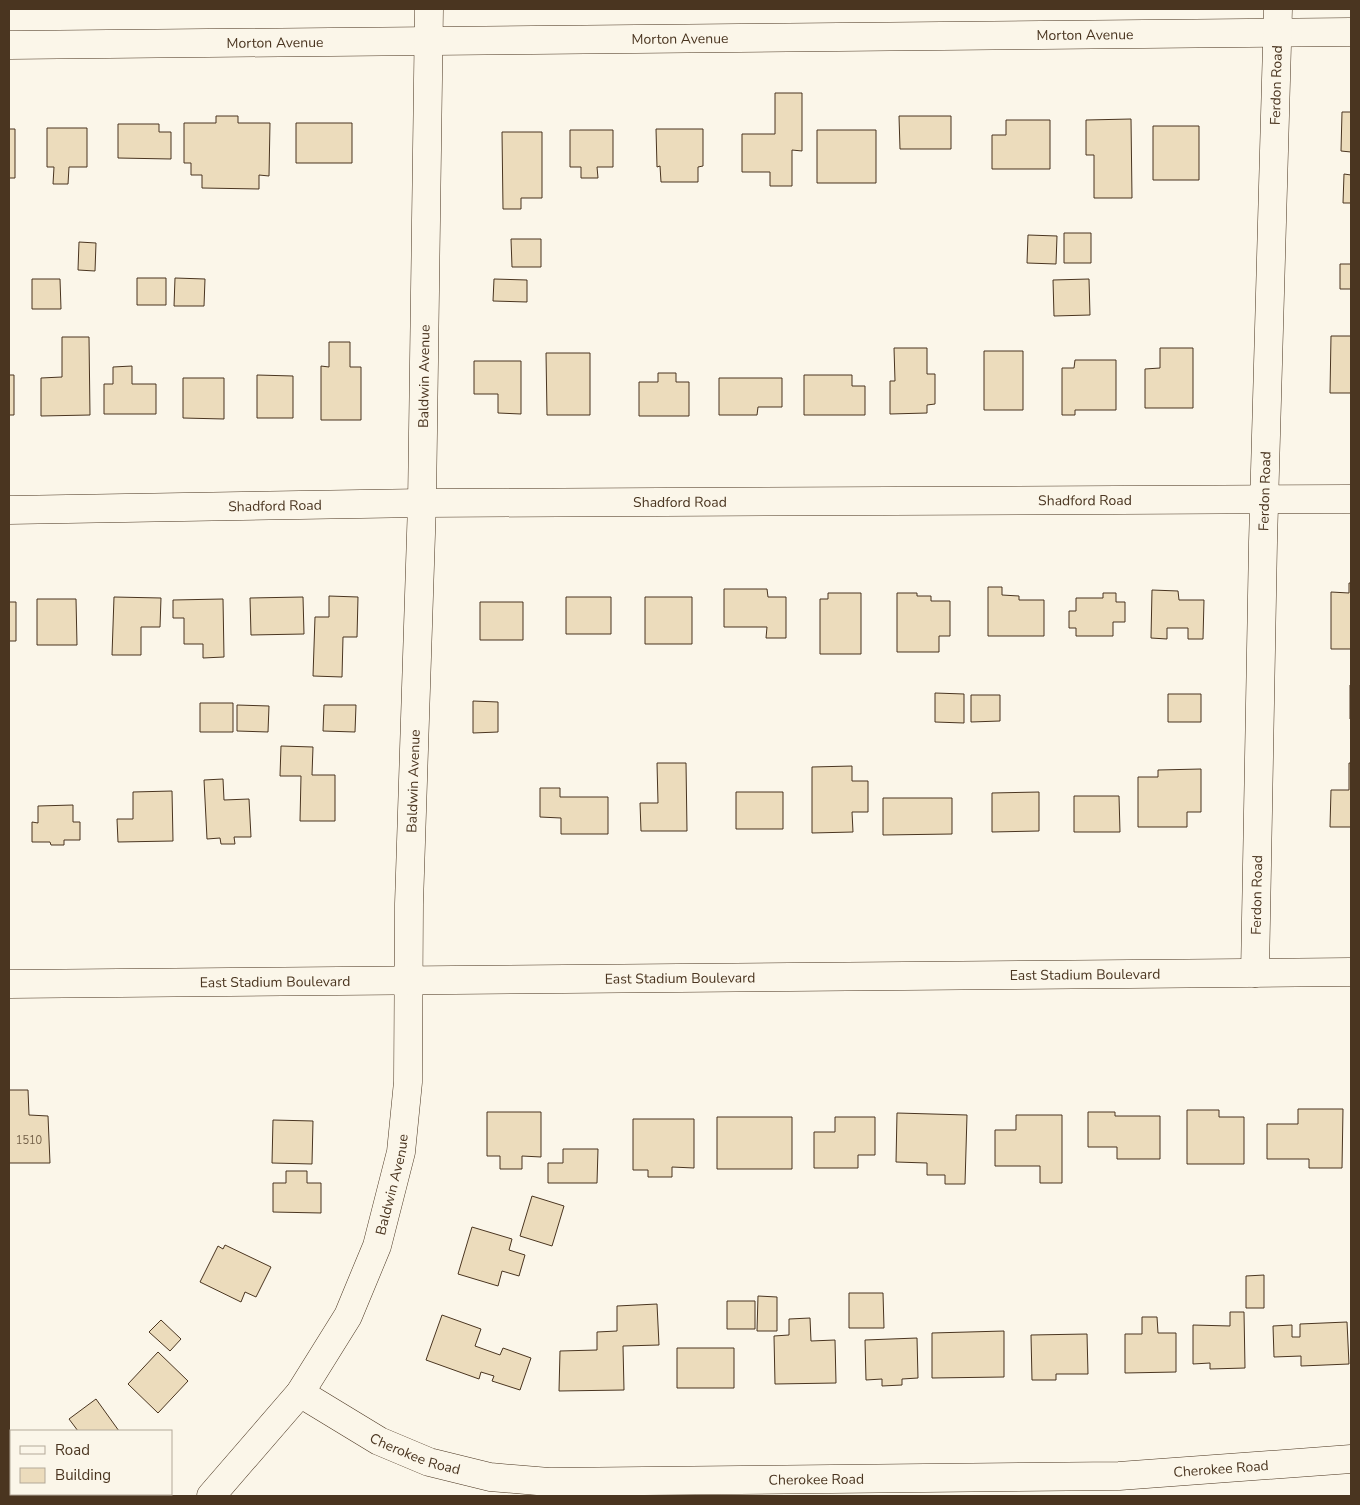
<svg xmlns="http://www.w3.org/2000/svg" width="1360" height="1505" viewBox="0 0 1360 1505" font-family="'Nunito Sans',sans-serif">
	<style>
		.building { fill: #ecdcbc; stroke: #4a3520 }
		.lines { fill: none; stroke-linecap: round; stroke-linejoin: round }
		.minor-casing { stroke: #4a3520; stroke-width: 29 }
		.secondary-casing { stroke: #4a3520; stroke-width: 29 }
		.minor { stroke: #fbf6e9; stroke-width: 28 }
		.secondary { stroke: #fbf6e9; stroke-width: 28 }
		.labels { text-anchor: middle; stroke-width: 4; stroke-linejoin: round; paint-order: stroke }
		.number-label { font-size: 11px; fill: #725f47 }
		.street-label { font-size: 14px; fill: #4a3520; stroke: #fbf6e9 }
	</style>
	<rect width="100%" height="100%" fill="#fbf6e9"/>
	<!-- building -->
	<path class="building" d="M 775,93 L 802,93 L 802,151 L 792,150 L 792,186 L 770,186 L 770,172 L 742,172 L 742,134 L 775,134 Z
		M 1342,112 L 1351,112 L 1351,152 L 1341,151 Z
		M 216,116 L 238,116 L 238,123 L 270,123 L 269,176 L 259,175 L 259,189 L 202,188 L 202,175 L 191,175 L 191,163 L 184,163 L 184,123 L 216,123 Z
		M 899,116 L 951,116 L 951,149 L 900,149 Z
		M 1131,119 L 1132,198 L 1094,198 L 1094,155 L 1086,155 L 1086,120 Z
		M 1006,120 L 1050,120 L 1050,169 L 992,169 L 992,135 L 1006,135 Z
		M 296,123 L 352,123 L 352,163 L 296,163 Z
		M 118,124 L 159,124 L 159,132 L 171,132 L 171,159 L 118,158 Z
		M 1153,126 L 1199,126 L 1199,180 L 1153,180 Z
		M 47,128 L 87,128 L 87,167 L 69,167 L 68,184 L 53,184 L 54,167 L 47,167 Z
		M 9,129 L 15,129 L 15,178 L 9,178 Z
		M 656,129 L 703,129 L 703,166 L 698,167 L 698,182 L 661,182 L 660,166 L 657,167 Z
		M 570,130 L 613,130 L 613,167 L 597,167 L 598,178 L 581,178 L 581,167 L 570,167 Z
		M 817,130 L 876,130 L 876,183 L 817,183 Z
		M 502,132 L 542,132 L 542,198 L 521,198 L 521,209 L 503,209 Z
		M 1344,174 L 1351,175 L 1351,203 L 1343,203 Z
		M 1064,233 L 1091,233 L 1091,263 L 1064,263 Z
		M 1028,235 L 1057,236 L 1056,264 L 1027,263 Z
		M 511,239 L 541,239 L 541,267 L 512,267 Z
		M 79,242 L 96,243 L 95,271 L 78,270 Z
		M 1340,264 L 1351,264 L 1351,289 L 1340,289 Z
		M 137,278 L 166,278 L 166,305 L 137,305 Z
		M 175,278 L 205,279 L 204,306 L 174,306 Z
		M 32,279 L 60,279 L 61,309 L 32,309 Z
		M 494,279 L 527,280 L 527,302 L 493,301 Z
		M 1089,279 L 1090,315 L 1054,316 L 1053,280 Z
		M 1331,336 L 1351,336 L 1351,393 L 1330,393 Z
		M 62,337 L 89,337 L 90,415 L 41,416 L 41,378 L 62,377 Z
		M 329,342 L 350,342 L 350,367 L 361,367 L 361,420 L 321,420 L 321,366 L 329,367 Z
		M 894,348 L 927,348 L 927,374 L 935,374 L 935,404 L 927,405 L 927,413 L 890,414 L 890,381 L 895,381 Z
		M 1160,348 L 1193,348 L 1193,408 L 1145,408 L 1145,369 L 1160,368 Z
		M 984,351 L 1023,351 L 1023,410 L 984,410 Z
		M 546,353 L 590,353 L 590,415 L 547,415 Z
		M 1075,360 L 1116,360 L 1116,410 L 1075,410 L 1075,415 L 1062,415 L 1062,368 L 1074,368 Z
		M 474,361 L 521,361 L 521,414 L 498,413 L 498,394 L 474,394 Z
		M 132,366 L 132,384 L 156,384 L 156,414 L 104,414 L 104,384 L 113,384 L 113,367 Z
		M 658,373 L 676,373 L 676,382 L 689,382 L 689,416 L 639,416 L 639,382 L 658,382 Z
		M 9,375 L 14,375 L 14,415 L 9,415 Z
		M 257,375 L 293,376 L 293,418 L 257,418 Z
		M 804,375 L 852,375 L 852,386 L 865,386 L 865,415 L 804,415 Z
		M 183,378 L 224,378 L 224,419 L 183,418 Z
		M 719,378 L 782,378 L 782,407 L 758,407 L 757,415 L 719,415 Z
		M 1349,583 L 1351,583 L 1351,649 L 1331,649 L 1331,592 L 1349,593 Z
		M 988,587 L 1002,587 L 1002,595 L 1019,596 L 1019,600 L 1044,600 L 1044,636 L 988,636 Z
		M 724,589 L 767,589 L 768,597 L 786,597 L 786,638 L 766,638 L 767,627 L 724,627 Z
		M 1152,590 L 1178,591 L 1179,600 L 1204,600 L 1203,639 L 1188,639 L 1188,628 L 1167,628 L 1167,639 L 1151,638 Z
		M 828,593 L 861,593 L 861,654 L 820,654 L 820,599 L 828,599 Z
		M 897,593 L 917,593 L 917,596 L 931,596 L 931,601 L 950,601 L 950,636 L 939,636 L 939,652 L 897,652 Z
		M 1103,593 L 1116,593 L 1116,602 L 1125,602 L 1125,622 L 1113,622 L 1113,636 L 1076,636 L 1076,628 L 1069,628 L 1069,611 L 1076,611 L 1076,598 L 1103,598 Z
		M 329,596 L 358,597 L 357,637 L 343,637 L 342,677 L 313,676 L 315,617 L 329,617 Z
		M 114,597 L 161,598 L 160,627 L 141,627 L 141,655 L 112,655 Z
		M 303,597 L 304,634 L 251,635 L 250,598 Z
		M 566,597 L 611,597 L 611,634 L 566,634 Z
		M 645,597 L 692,597 L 692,644 L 645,644 Z
		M 37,599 L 76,599 L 77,645 L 37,645 Z
		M 223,599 L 224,657 L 203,658 L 203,644 L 184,644 L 184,618 L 173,618 L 173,600 Z
		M 9,602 L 16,602 L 16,641 L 9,641 Z
		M 480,602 L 523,602 L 523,640 L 480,640 Z
		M 1350,685 L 1351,685 L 1351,719 L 1350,719 Z
		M 935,693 L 964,694 L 964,723 L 935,722 Z
		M 1168,694 L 1201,694 L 1201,722 L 1168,722 Z
		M 971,695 L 1000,695 L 1000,721 L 971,722 Z
		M 473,701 L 498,702 L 498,732 L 473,733 Z
		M 200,703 L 233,703 L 233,732 L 200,732 Z
		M 237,705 L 269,706 L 268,732 L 237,731 Z
		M 324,705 L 356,705 L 355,732 L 323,731 Z
		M 281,746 L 313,747 L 312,775 L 335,775 L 335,821 L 300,821 L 301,776 L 280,776 Z
		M 657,763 L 686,763 L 687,831 L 641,831 L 640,803 L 658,803 Z
		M 1349,763 L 1351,763 L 1351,827 L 1330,827 L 1331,790 L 1349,790 Z
		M 852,766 L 852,781 L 868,781 L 868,812 L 852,812 L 853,832 L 812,833 L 812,767 Z
		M 1201,769 L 1201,812 L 1187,812 L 1187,827 L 1138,827 L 1138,777 L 1158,777 L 1158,770 Z
		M 223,779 L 224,800 L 249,799 L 251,837 L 234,837 L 235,844 L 221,844 L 220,838 L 207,839 L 204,780 Z
		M 540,788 L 560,788 L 560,797 L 608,797 L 608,834 L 561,834 L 561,818 L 540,817 Z
		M 172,791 L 173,841 L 118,842 L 117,819 L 133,819 L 133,792 Z
		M 736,792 L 783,792 L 783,829 L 736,829 Z
		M 1039,792 L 1039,831 L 992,832 L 992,793 Z
		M 1074,796 L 1119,796 L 1120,832 L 1074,832 Z
		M 883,798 L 952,798 L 952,834 L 883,835 Z
		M 73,805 L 73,822 L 80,822 L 80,840 L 64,840 L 64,845 L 51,845 L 50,842 L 32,842 L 32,822 L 38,823 L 38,806 Z
		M 9,1090 L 28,1090 L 29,1115 L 48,1116 L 50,1163 L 9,1163 Z
		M 1298,1109 L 1343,1109 L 1342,1168 L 1309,1168 L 1309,1159 L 1267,1159 L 1267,1124 L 1298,1124 Z
		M 1187,1110 L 1219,1110 L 1219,1117 L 1244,1117 L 1244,1164 L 1187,1164 Z
		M 487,1112 L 541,1112 L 541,1157 L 522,1156 L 522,1169 L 500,1169 L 500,1156 L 487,1156 Z
		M 1088,1112 L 1115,1112 L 1115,1116 L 1160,1116 L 1160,1159 L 1117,1159 L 1117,1147 L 1088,1147 Z
		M 897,1113 L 967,1115 L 965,1184 L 945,1184 L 945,1175 L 927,1175 L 927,1163 L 896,1162 Z
		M 1016,1115 L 1062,1115 L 1062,1183 L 1040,1183 L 1040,1166 L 995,1166 L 995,1130 L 1016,1130 Z
		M 717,1117 L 792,1117 L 792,1169 L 717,1169 Z
		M 835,1117 L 875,1117 L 875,1155 L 858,1155 L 858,1168 L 814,1168 L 814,1132 L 835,1132 Z
		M 633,1119 L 694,1119 L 694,1168 L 672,1167 L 672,1177 L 648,1177 L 648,1170 L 633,1170 Z
		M 273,1120 L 313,1121 L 312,1164 L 272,1163 Z
		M 563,1149 L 598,1149 L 597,1183 L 548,1183 L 548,1163 L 563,1163 Z
		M 286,1171 L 307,1171 L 307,1183 L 321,1183 L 321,1213 L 273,1212 L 273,1183 L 286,1183 Z
		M 532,1196 L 564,1206 L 552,1246 L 520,1236 Z
		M 472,1227 L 512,1239 L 509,1250 L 525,1255 L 519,1276 L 502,1271 L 498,1286 L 458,1274 Z
		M 225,1245 L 271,1267 L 256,1297 L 245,1292 L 241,1302 L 200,1282 L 218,1246 L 223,1249 Z
		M 1264,1275 L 1264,1308 L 1246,1308 L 1246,1276 Z
		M 849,1293 L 883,1293 L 884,1328 L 849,1328 Z
		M 758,1296 L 777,1297 L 777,1331 L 757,1331 Z
		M 727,1301 L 755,1301 L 755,1329 L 727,1329 Z
		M 657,1304 L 659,1345 L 623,1346 L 624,1390 L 559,1391 L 560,1351 L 597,1350 L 597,1332 L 617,1331 L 617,1306 Z
		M 1230,1312 L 1244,1312 L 1245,1368 L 1210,1369 L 1210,1363 L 1193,1364 L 1193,1325 L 1230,1326 Z
		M 442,1315 L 481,1329 L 475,1346 L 500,1355 L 503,1348 L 531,1358 L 520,1390 L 492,1381 L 494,1376 L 481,1372 L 479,1379 L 426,1360 Z
		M 1142,1317 L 1157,1317 L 1158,1333 L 1176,1333 L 1176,1372 L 1125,1373 L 1125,1334 L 1142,1334 Z
		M 810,1318 L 811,1341 L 835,1340 L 836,1383 L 775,1384 L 774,1336 L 789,1335 L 789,1319 Z
		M 161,1320 L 181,1339 L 170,1351 L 149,1332 Z
		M 1347,1322 L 1349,1364 L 1301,1366 L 1301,1356 L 1274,1357 L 1273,1326 L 1292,1325 L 1292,1337 L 1300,1337 L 1300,1324 Z
		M 1004,1331 L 1004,1377 L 932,1378 L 932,1333 Z
		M 1087,1334 L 1088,1374 L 1056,1374 L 1056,1380 L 1032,1380 L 1031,1335 Z
		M 917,1338 L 918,1378 L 902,1379 L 902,1385 L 882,1386 L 882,1379 L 866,1380 L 865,1340 Z
		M 677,1348 L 734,1348 L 734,1388 L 677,1388 Z
		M 158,1352 L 188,1381 L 158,1413 L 128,1384 Z
		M 96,1399 L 119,1431 L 78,1431 L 69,1419 Z"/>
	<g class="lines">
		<!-- minor casing -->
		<g class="minor-casing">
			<g id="minor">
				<path id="s1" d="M 9,45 L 1351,32"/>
				<path id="s2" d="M 9,510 L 422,503 L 1351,499"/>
				<path id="s3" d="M 1255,973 L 1263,542 L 1278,9"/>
				<path id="s4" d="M 300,1393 L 379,1441 L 429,1462 L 490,1477 L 549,1482 L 1119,1476 L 1351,1459"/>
				<path id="s5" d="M 211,1496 L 300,1393 L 348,1316 L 377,1246 L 401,1152 L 408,1082 L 409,904 L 422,503 L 429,9"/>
			</g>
		</g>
		<!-- secondary casing -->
		<g class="secondary-casing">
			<g id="secondary">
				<path id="s6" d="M 9,984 L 1351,972"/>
			</g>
		</g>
		<!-- minor -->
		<use href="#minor" class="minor"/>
		<!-- secondary -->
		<use href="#secondary" class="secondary"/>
	</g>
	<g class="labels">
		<!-- number labels -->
		<g class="number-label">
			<text x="29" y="1144">1510</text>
		</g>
		<!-- street labels -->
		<g class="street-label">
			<text dy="5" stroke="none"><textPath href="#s1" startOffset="1076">Morton Avenue</textPath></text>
			<text dy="5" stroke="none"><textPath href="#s1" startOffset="671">Morton Avenue</textPath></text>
			<text dy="5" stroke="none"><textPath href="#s1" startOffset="266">Morton Avenue</textPath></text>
			<text dy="5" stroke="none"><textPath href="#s3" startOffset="888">Ferdon Road</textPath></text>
			<text dy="5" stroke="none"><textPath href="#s5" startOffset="1176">Baldwin Avenue</textPath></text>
			<text dy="5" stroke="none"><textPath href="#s3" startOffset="482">Ferdon Road</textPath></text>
			<text dy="5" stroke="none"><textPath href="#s2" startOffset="1076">Shadford Road</textPath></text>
			<text dy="5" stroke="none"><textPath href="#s2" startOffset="671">Shadford Road</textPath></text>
			<text dy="5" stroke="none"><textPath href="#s2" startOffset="266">Shadford Road</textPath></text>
			<text dy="5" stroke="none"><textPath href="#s5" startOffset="771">Baldwin Avenue</textPath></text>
			<text dy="5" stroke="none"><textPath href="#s3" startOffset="78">Ferdon Road</textPath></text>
			<text dy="5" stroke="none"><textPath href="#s6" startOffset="1076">East Stadium Boulevard</textPath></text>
			<text dy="5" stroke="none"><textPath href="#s6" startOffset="671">East Stadium Boulevard</textPath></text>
			<text dy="5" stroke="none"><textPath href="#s6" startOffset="266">East Stadium Boulevard</textPath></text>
			<text dy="5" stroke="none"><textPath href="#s5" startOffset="366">Baldwin Avenue</textPath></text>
			<text dy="5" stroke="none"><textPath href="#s4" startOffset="131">Cherokee Road</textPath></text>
			<text dy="5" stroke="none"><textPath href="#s4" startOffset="941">Cherokee Road</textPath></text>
			<text dy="5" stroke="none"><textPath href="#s4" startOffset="536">Cherokee Road</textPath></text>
		</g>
	</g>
	<!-- border -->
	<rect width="1360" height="1505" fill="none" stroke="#4a3520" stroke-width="20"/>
	<!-- legend -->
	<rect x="10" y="1430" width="162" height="65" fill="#fbf6e9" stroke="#b4a999"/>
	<rect x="20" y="1446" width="25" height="8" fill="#fbf6e9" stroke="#b4a999"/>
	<text x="55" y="1455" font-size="15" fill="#4a3520">Road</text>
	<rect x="20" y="1468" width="25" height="15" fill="#ecdcbc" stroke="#b4a999"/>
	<text x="55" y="1480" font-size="15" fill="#4a3520">Building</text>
</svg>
